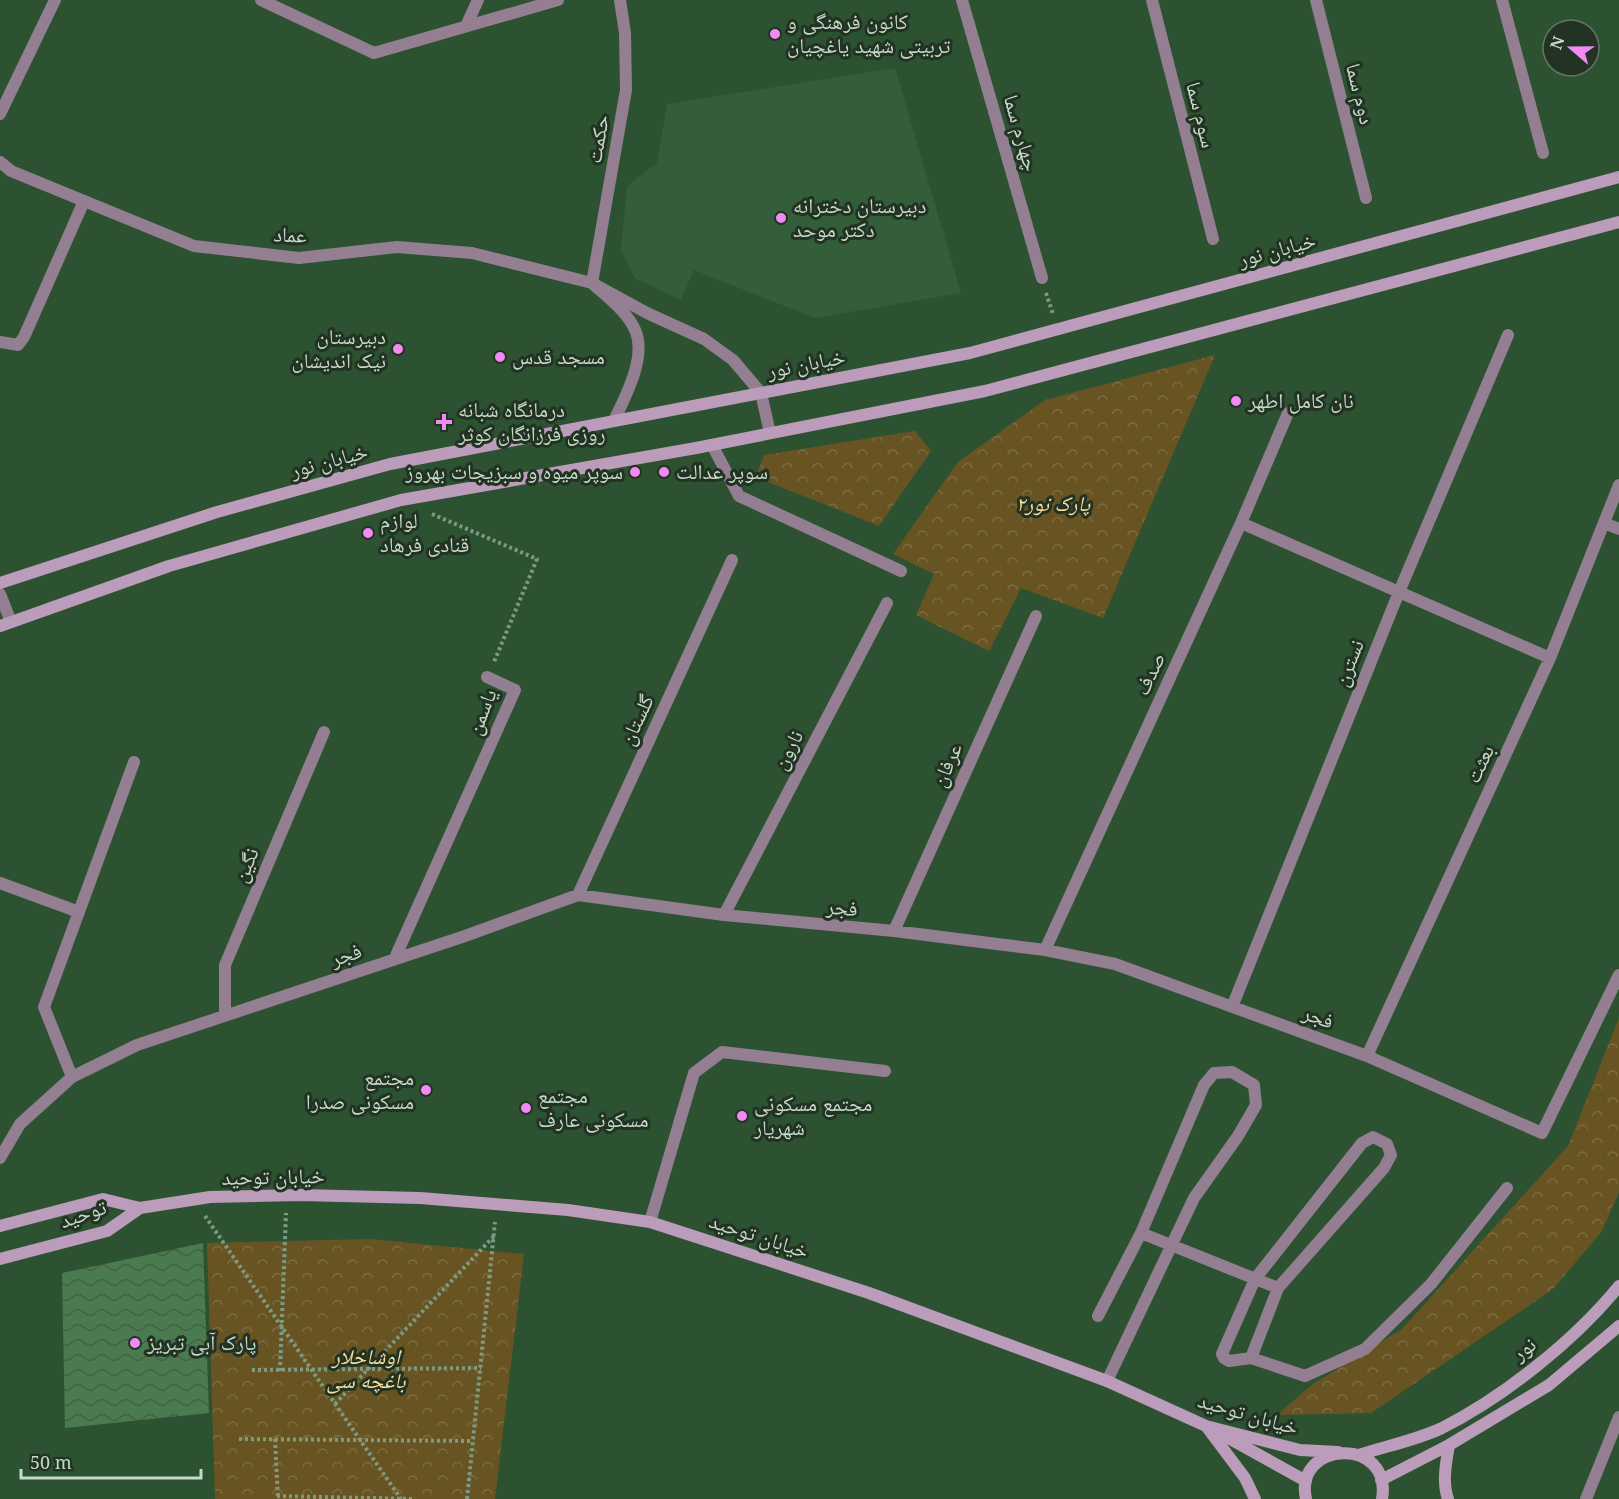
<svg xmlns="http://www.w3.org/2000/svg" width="1619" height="1499" viewBox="0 0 1619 1499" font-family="'Noto Serif','Noto Naskh Arabic',serif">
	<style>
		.built { fill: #335e39 }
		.park { fill: url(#park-crowns) }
		.water { fill: url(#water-waves) }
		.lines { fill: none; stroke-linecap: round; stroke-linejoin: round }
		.path { stroke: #7e9a80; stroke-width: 4; stroke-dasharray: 3 3; stroke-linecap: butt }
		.minor { stroke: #937e92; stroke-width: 12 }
		.tertiary { stroke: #937e92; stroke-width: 12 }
		.secondary { stroke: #bc9cbb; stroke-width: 12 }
		.poi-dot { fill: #f28af3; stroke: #223324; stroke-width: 2 }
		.labels { text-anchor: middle; stroke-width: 6; stroke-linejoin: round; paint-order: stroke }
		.poi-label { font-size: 21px; fill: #c6dac7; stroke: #223324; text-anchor: start }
		.street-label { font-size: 21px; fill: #c6dac7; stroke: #223324 }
		.park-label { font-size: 21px; font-style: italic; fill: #fddf9b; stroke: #223324 }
	</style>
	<defs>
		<pattern id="park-crowns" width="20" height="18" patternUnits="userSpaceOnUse" patternTransform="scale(1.5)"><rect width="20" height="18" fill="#685422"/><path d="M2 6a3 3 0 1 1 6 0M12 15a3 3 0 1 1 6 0" fill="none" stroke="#7c6c41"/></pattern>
		<pattern id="water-waves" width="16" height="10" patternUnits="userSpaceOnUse" patternTransform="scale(1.5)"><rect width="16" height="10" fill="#4a7a4f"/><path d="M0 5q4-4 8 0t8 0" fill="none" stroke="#436046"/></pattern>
	</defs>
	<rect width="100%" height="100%" fill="#2d5231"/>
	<!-- built -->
	<path class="built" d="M 895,68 L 961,293 L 815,318 L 694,270 L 681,300 L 635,278 L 621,250 L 627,186 L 657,163 L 667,104 Z"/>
	<!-- park -->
	<path class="park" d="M 1215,355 L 1103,618 L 1021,588 L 989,651 L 916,615 L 934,574 L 893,554 L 958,462 L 1045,400 Z
		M 915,431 L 931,451 L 879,526 L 756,477 L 764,455 Z
		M 1619,1018 L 1619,1192 L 1602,1231 L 1553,1289 L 1371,1413 L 1277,1415 L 1313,1384 L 1402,1329 L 1568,1146 Z
		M 371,1239 L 524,1254 L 495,1499 L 215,1499 L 207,1243 Z"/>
	<!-- water -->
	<path class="water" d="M 203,1243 L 209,1413 L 65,1428 L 62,1273 Z"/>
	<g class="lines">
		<!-- path -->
		<path class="path" d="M 1046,293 L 1053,314
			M 432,514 L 537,559 L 494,662
			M 205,1216 L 401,1499
			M 252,1370 L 481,1368
			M 280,1371 L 286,1213
			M 335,1404 L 494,1236
			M 239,1439 L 473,1441
			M 275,1439 L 278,1499
			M 277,1496 L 413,1499
			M 467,1499 L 495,1222"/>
		<!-- minor -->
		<path class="minor" d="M 261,0 L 374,53 L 558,0
			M 962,0 L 1042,278
			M 1152,0 L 1213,239
			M 1316,0 L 1366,198
			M 1502,0 L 1543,153
			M 466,26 L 478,0
			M 0,342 L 18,345 L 24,337 L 84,201
			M 712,445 L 739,496 L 901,571
			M 1241,523 L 1550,658
			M 1604,523 L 1619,529
			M 0,594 L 11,622
			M 0,883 L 79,912
			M 578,895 L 732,560
			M 724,915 L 887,603
			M 894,931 L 1036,616
			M 1045,950 L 1241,523 L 1288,413
			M 394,960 L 515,690 L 487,677
			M 1232,1007 L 1399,592 L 1508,335
			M 225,1016 L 225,965 L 324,732
			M 1367,1056 L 1550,658 L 1619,485
			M 72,1077 L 44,1007 L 134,762
			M 1373,1137 L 1387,1144 L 1391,1155 L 1384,1168 L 1278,1288 L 1251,1358 L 1229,1361 L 1224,1358 L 1222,1354 L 1255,1279 L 1362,1143 Z
			M 0,1158 L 20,1124 L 72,1077 L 137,1045 L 465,936 L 578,895 L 724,915 L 894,931 L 1045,950 L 1115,964 L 1367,1056 L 1542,1133 L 1619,975
			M 650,1222 L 694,1073 L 722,1052 L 885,1071
			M 1141,1233 L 1278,1288
			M 1098,1316 L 1141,1233 L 1204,1085 L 1214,1073 L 1232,1072 L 1254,1085 L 1256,1105 L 1238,1136 L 1194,1198 L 1107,1381
			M 1251,1358 L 1305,1376 L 1365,1349 L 1431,1284 L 1507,1188
			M 1586,1499 L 1619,1417"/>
		<!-- tertiary -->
		<path class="tertiary" d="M 0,114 L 55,0
			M 0,162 L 11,171 L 194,246 L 299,258 L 397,247 L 472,253 L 592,283 L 626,90 L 625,33 L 620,0
			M 614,421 C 625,397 646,359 636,332 C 628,312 607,297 592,283 L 647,313 L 704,339 L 733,360 L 761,393 L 770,433"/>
		<!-- secondary -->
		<path class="secondary" d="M 0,583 L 217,512 L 390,464 L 970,353 L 1619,177
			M 0,626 L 169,566 L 401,500 L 696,448 L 985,391 L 1619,222
			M 0,1226 L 103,1199 L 140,1208 L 210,1197 L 301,1195 L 420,1198 L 568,1210 L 650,1222 L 869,1293 L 1107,1381 L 1206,1426 L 1300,1450 L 1338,1452
			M 0,1259 L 107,1231 L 140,1208
			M 1206,1426 L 1245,1478 L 1255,1499
			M 1223,1435 L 1306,1481
			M 1359,1455 C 1386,1446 1417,1440 1442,1428 C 1505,1396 1575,1340 1619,1286
			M 1381,1480 L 1449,1445 L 1549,1385 L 1619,1326
			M 1306,1499 C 1293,1440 1393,1436 1382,1499
			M 1448,1499 C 1442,1482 1446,1463 1449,1445"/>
	</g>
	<!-- markers -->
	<g class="poi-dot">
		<circle cx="775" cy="34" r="6"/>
		<circle cx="781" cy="218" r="6"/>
		<circle cx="398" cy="349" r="6"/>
		<circle cx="500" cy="357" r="6"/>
		<circle cx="1236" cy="401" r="6"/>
		<path d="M441 413h6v6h6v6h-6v6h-6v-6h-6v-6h6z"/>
		<circle cx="635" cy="472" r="6"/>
		<circle cx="664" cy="472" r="6"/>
		<circle cx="368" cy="533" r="6"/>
		<circle cx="426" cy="1090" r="6"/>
		<circle cx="526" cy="1108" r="6"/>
		<circle cx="742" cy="1116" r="6"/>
		<circle cx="135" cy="1343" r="6"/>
	</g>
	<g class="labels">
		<!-- poi labels -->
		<g class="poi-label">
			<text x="787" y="29">کانون فرهنگی و<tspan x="787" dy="24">تربیتی شهید یاغچیان</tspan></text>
			<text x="793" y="213">دبیرستان دخترانه<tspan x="793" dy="24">دکتر موحد</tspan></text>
			<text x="386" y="344" text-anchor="end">دبیرستان<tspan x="386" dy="24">نیک اندیشان</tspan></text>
			<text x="512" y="364">مسجد قدس</text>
			<text x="1248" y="408">نان کامل اطهر</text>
			<text x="458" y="417">درمانگاه شبانه<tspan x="458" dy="24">روزی فرزانگان کوثر</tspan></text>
			<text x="623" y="479" text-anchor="end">سوپر میوه و سبزیجات بهروز</text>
			<text x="676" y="479">سوپر عدالت</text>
			<text x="380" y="528">لوازم<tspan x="380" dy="24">قنادی فرهاد</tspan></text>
			<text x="414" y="1085" text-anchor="end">مجتمع<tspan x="414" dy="24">مسکونی صدرا</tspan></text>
			<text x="538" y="1103">مجتمع<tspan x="538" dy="24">مسکونی عارف</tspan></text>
			<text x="754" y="1111">مجتمع مسکونی<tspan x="754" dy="24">شهریار</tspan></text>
			<text x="147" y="1350">پارک آبی تبریز</text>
		</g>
		<!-- street labels -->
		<g class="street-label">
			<text transform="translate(1360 94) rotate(76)" y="7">دوم سما</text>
			<text transform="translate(1201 115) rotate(76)" y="7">سوم سما</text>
			<text transform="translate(1021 133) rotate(74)" y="7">چهارم سما</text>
			<text transform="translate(598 139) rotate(-80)" y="7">حکمت</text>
			<text transform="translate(290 235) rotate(2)" y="7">عماد</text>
			<text transform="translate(1277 250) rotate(-15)" y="7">خیابان نور</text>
			<text transform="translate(806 364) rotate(-11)" y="7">خیابان نور</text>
			<text transform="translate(329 461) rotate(-15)" y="7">خیابان نور</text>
			<text transform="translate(1349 663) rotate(-68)" y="7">نسترن</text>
			<text transform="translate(1150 674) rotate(-65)" y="7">صدف</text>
			<text transform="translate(482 712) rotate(-69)" y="7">یاسمن</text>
			<text transform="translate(637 720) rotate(-65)" y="7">گلستان</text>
			<text transform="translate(788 750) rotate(-62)" y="7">نارون</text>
			<text transform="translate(1480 764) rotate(-65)" y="7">بعثت</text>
			<text transform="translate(947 765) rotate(-66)" y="7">عرفان</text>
			<text transform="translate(246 865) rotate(-67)" y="7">نگین</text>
			<text transform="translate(842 908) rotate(5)" y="7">فجر</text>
			<text transform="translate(346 955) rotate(-19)" y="7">فجر</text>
			<text transform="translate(1318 1017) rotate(20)" y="7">فجر</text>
			<text transform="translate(273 1177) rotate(-1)" y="7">خیابان توحید</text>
			<text transform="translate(83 1214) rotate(-19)" y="7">توحید</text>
			<text transform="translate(759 1236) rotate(18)" y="7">خیابان توحید</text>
			<text transform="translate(1524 1349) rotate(-37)" y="7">نور</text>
			<text transform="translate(1248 1414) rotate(16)" y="7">خیابان توحید</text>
		</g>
		<!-- park labels -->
		<g class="park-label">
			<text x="1053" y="511">پارک نور۲</text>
			<text x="366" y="1364">اوشاخلار<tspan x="366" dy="24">باغچه سی</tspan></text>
		</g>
	</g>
	<!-- north arrow -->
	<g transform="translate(1571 48) rotate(290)"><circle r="28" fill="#223324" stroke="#647665" stroke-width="1.5"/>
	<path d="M0-4.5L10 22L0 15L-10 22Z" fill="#f28af3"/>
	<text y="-9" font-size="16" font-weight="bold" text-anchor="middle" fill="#c6dac7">N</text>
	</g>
	<!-- scale -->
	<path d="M21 1469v9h180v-9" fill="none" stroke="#c6dac7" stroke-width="3"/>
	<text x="30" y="1469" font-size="18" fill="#c6dac7" stroke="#223324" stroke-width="4.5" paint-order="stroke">50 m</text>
</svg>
